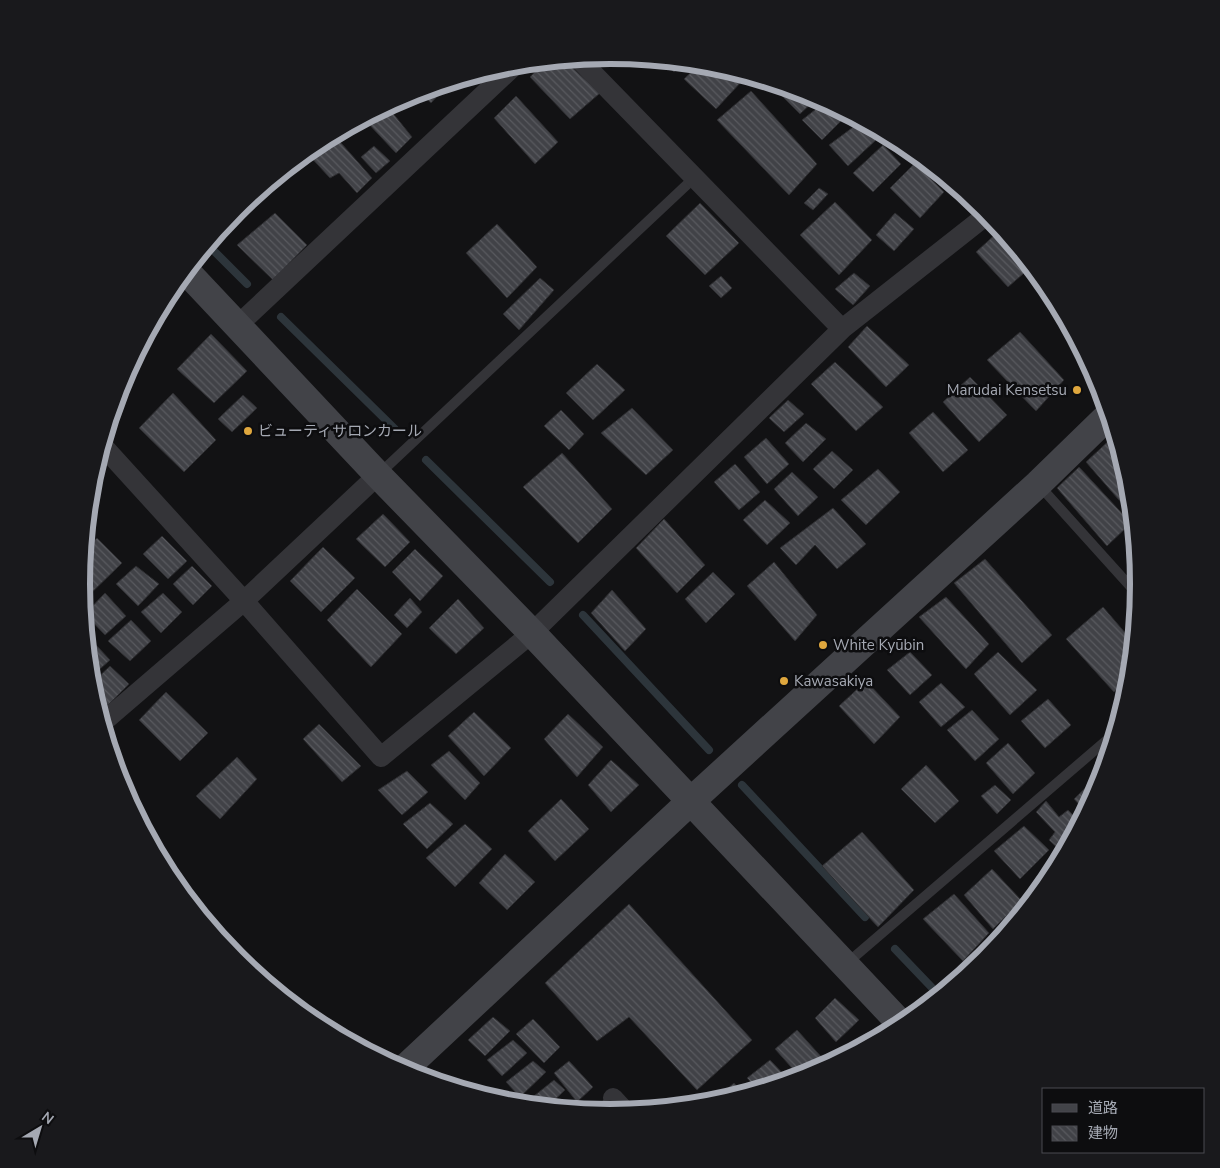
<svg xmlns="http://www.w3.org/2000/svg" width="1220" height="1168" viewBox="0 0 1220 1168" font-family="'Nunito Sans','Noto Sans JP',sans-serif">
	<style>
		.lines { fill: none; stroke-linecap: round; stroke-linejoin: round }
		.stream { stroke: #2d353b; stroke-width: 8 }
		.building { fill: url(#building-back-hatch); stroke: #2c2c2f }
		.lane { stroke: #343438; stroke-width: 10 }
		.street { stroke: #343438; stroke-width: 20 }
		.secondary { stroke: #424348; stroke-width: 28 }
		.poi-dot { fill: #dfa73e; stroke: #0d0d0f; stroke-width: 2 }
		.labels { text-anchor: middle; stroke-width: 5; stroke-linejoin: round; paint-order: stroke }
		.poi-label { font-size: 15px; fill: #a5a9b3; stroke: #0d0d0f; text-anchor: start }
		.rim { fill: none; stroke: #a5a9b3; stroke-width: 6 }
	</style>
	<defs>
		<pattern id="building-back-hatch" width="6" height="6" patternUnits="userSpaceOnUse" patternTransform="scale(1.25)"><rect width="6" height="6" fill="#414247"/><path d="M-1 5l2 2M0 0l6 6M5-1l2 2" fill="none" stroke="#595a5f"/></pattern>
	</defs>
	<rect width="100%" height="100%" fill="#121214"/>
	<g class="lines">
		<!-- stream -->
		<path class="stream" d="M 213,250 L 247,284
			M 281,317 L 395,429
			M 426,460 L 550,582
			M 583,615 L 709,750
			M 742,785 L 865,917
			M 895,949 L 939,995"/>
	</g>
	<!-- building -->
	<path class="building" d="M 564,60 L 600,93 L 570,119 L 530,77 L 545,61 Z
		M 662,60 L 685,62 L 674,72 Z
		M 700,64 L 713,65 L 730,70 L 742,81 L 716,109 L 684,79 Z
		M 450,82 L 431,103 L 419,92 Z
		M 783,86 L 813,95 L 817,98 L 800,114 L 777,91 Z
		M 751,91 L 817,164 L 789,195 L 717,120 Z
		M 516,96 L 558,142 L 535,164 L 494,118 Z
		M 825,102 L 848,114 L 822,140 L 802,120 Z
		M 387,106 L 412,137 L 396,153 L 365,120 L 372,114 Z
		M 860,122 L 877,139 L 848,166 L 829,145 Z
		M 334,135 L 372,178 L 357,193 L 339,173 L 330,178 L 306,152 L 316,144 Z
		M 883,145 L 901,164 L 873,192 L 853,173 Z
		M 374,146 L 390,161 L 376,173 L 361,157 Z
		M 915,163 L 944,192 L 920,218 L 890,188 Z
		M 819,188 L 828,194 L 813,210 L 804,203 Z
		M 835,202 L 872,240 L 839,275 L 800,235 Z
		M 700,203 L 739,243 L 705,275 L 666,236 Z
		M 275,213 L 307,245 L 273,280 L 237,245 Z
		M 895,213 L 914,229 L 894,251 L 876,235 Z
		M 497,224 L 537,267 L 507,298 L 466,253 Z
		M 999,231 L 1031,267 L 1008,287 L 976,252 Z
		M 854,273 L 870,286 L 853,305 L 835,289 Z
		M 721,276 L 732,288 L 721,298 L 709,286 Z
		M 540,278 L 554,290 L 519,330 L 503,314 Z
		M 867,326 L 909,365 L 886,387 L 848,347 Z
		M 1020,332 L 1064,380 L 1036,411 L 987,360 Z
		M 211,334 L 247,371 L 214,403 L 177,369 Z
		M 835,362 L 883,407 L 856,431 L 811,384 Z
		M 597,364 L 625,390 L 593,420 L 566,393 Z
		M 970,377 L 1007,415 L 979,442 L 943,402 Z
		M 173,393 L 216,440 L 184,472 L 139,428 Z
		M 243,395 L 257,408 L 232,432 L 218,419 Z
		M 788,400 L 804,414 L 784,432 L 769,418 Z
		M 632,408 L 673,450 L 646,475 L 601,433 Z
		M 561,410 L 584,434 L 569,450 L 544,426 Z
		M 933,412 L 968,450 L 943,472 L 909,433 Z
		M 806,423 L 826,439 L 803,462 L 785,443 Z
		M 1115,435 L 1129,481 L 1132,515 L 1086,462 Z
		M 766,438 L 789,464 L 767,484 L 744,457 Z
		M 832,451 L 853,470 L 834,489 L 813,469 Z
		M 562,453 L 612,509 L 578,543 L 523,487 Z
		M 735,464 L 760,492 L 739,510 L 714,482 Z
		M 1079,467 L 1131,523 L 1107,546 L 1057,488 Z
		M 878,469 L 900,492 L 866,525 L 841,500 Z
		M 792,472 L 818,497 L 798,516 L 774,489 Z
		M 765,500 L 790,523 L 767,545 L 743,520 Z
		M 833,508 L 866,544 L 837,569 L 815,545 L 796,565 L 780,548 Z
		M 383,514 L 410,542 L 385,567 L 356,539 Z
		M 664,519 L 705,565 L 677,593 L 636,548 Z
		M 162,536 L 187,561 L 168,579 L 143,554 Z
		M 97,538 L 122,563 L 83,601 L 81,584 L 84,549 Z
		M 323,547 L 355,578 L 321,612 L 290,581 Z
		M 415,549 L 443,576 L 420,601 L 392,572 Z
		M 985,559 L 1052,635 L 1022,663 L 954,583 Z
		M 774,562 L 817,615 L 795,641 L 747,586 Z
		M 136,566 L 159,584 L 138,606 L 116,584 Z
		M 192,566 L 212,586 L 193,605 L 173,584 Z
		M 713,572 L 735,594 L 706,623 L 685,599 Z
		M 357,589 L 402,634 L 371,667 L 327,620 Z
		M 612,590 L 646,629 L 625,651 L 591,613 Z
		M 105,593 L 126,616 L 105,635 L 85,614 Z
		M 163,593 L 182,612 L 161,633 L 141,612 Z
		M 946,597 L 989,644 L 966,669 L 919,617 Z
		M 410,598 L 422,612 L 407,628 L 394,615 Z
		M 458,599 L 484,628 L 456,654 L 429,628 Z
		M 1103,607 L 1133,642 L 1130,676 L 1114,692 L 1066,639 Z
		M 131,620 L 151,641 L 130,661 L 108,641 Z
		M 86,632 L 91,640 L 87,644 Z
		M 96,645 L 110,660 L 90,678 L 88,652 Z
		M 910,652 L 932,675 L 910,695 L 887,670 Z
		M 998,652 L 1037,690 L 1010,715 L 974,674 Z
		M 110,666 L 129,684 L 108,705 L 91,687 L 91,684 Z
		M 866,681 L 900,717 L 874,744 L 839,706 Z
		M 941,683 L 965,707 L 941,727 L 919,702 Z
		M 166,692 L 208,733 L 180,761 L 139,720 Z
		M 1048,699 L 1071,725 L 1045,748 L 1021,721 Z
		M 972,710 L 999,739 L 975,761 L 947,730 Z
		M 474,712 L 511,748 L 484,776 L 448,736 Z
		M 568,714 L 603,747 L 577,777 L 544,739 Z
		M 319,724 L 361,766 L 342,782 L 303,739 Z
		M 1008,743 L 1035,773 L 1013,794 L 986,763 Z
		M 449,751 L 480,783 L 465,800 L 431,765 Z
		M 237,757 L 257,779 L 220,819 L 196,796 Z
		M 611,760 L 639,785 L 611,812 L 588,785 Z
		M 926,765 L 959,801 L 935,823 L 901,789 Z
		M 407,771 L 428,792 L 402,815 L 378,790 Z
		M 1103,771 L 1099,787 L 1085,811 L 1074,799 Z
		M 995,785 L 1011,800 L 997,814 L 981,796 Z
		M 561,799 L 589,829 L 555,861 L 528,831 Z
		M 1046,801 L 1059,817 L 1068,810 L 1080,822 L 1063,853 L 1049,840 L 1055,832 L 1036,812 Z
		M 430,803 L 453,824 L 427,849 L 403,824 Z
		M 465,824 L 492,849 L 455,887 L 426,858 Z
		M 1024,826 L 1049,850 L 1020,879 L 994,851 Z
		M 862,832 L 914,890 L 878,927 L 822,866 Z
		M 505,854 L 535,882 L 507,910 L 479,883 Z
		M 992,869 L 1022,901 L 993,929 L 964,895 Z
		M 954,894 L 989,933 L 963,961 L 923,919 Z
		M 629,904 L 752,1040 L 697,1090 L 629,1017 L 597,1041 L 545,983 Z
		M 835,998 L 859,1020 L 836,1042 L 815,1018 Z
		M 493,1017 L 510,1031 L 485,1056 L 468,1040 Z
		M 533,1019 L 560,1047 L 544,1063 L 516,1034 Z
		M 797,1030 L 826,1062 L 819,1069 L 800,1077 L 775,1049 Z
		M 513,1040 L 527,1053 L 502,1076 L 487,1060 Z
		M 770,1060 L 789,1080 L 757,1089 L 747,1078 Z
		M 533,1061 L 546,1072 L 520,1097 L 506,1082 Z
		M 569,1061 L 593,1087 L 577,1102 L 554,1073 Z
		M 554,1080 L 565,1090 L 547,1107 L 524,1104 Z
		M 734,1083 L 743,1094 L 711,1103 Z"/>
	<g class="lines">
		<!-- lane -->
		<path class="lane" d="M 378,475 L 694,178
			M 1038,484 L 1138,595
			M 846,964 L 1115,733
			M 598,1112 L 613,1098"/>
		<!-- street -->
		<path class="street" d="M 578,58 L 842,329
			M 238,325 L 516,64
			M 102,445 L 244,601 L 381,757 L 532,633 L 842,329 L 988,214
			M 102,723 L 244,601 L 378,475
			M 613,1098 L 625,1111"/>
		<!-- secondary -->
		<path class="secondary" d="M 186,271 L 378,475 L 532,633 L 902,1025
			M 403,1070 L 691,801 L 1038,484 L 1109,415"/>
	</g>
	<!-- markers -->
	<g class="poi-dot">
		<circle cx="1077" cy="390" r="5"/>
		<circle cx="248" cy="431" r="5"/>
		<circle cx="823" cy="645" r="5"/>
		<circle cx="784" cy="681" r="5"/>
	</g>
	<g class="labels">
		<!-- poi labels -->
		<g class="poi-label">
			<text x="1067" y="395" text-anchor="end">Marudai Kensetsu</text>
			<text x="258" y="436">ビューティサロンカール</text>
			<text x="833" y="650">White Kyūbin</text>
			<text x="794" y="686">Kawasakiya</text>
		</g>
	</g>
	<!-- crop -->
	<path d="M0 0H1220V1168H0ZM90 584a520 520 0 1 1 1040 0a520 520 0 1 1-1040 0Z" fill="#19191c" fill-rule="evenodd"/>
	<path class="rim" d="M90 584a520 520 0 1 1 1040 0a520 520 0 1 1-1040 0Z"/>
	<!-- legend -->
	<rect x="1042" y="1088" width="162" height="65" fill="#0d0d0f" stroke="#4a4b51"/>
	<rect x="1052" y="1104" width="25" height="8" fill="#424348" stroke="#4a4b51"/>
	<text x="1088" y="1113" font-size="15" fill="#a5a9b3">道路</text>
	<rect x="1052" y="1126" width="25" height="15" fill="url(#building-back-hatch)" stroke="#4a4b51"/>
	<text x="1088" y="1138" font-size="15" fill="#a5a9b3">建物</text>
	<!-- north arrow -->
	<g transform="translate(40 1128) rotate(38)" stroke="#0d0d0f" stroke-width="4" paint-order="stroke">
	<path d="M0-4L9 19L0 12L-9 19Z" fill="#a5a9b3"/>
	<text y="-8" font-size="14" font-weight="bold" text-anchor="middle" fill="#a5a9b3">N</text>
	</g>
</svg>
